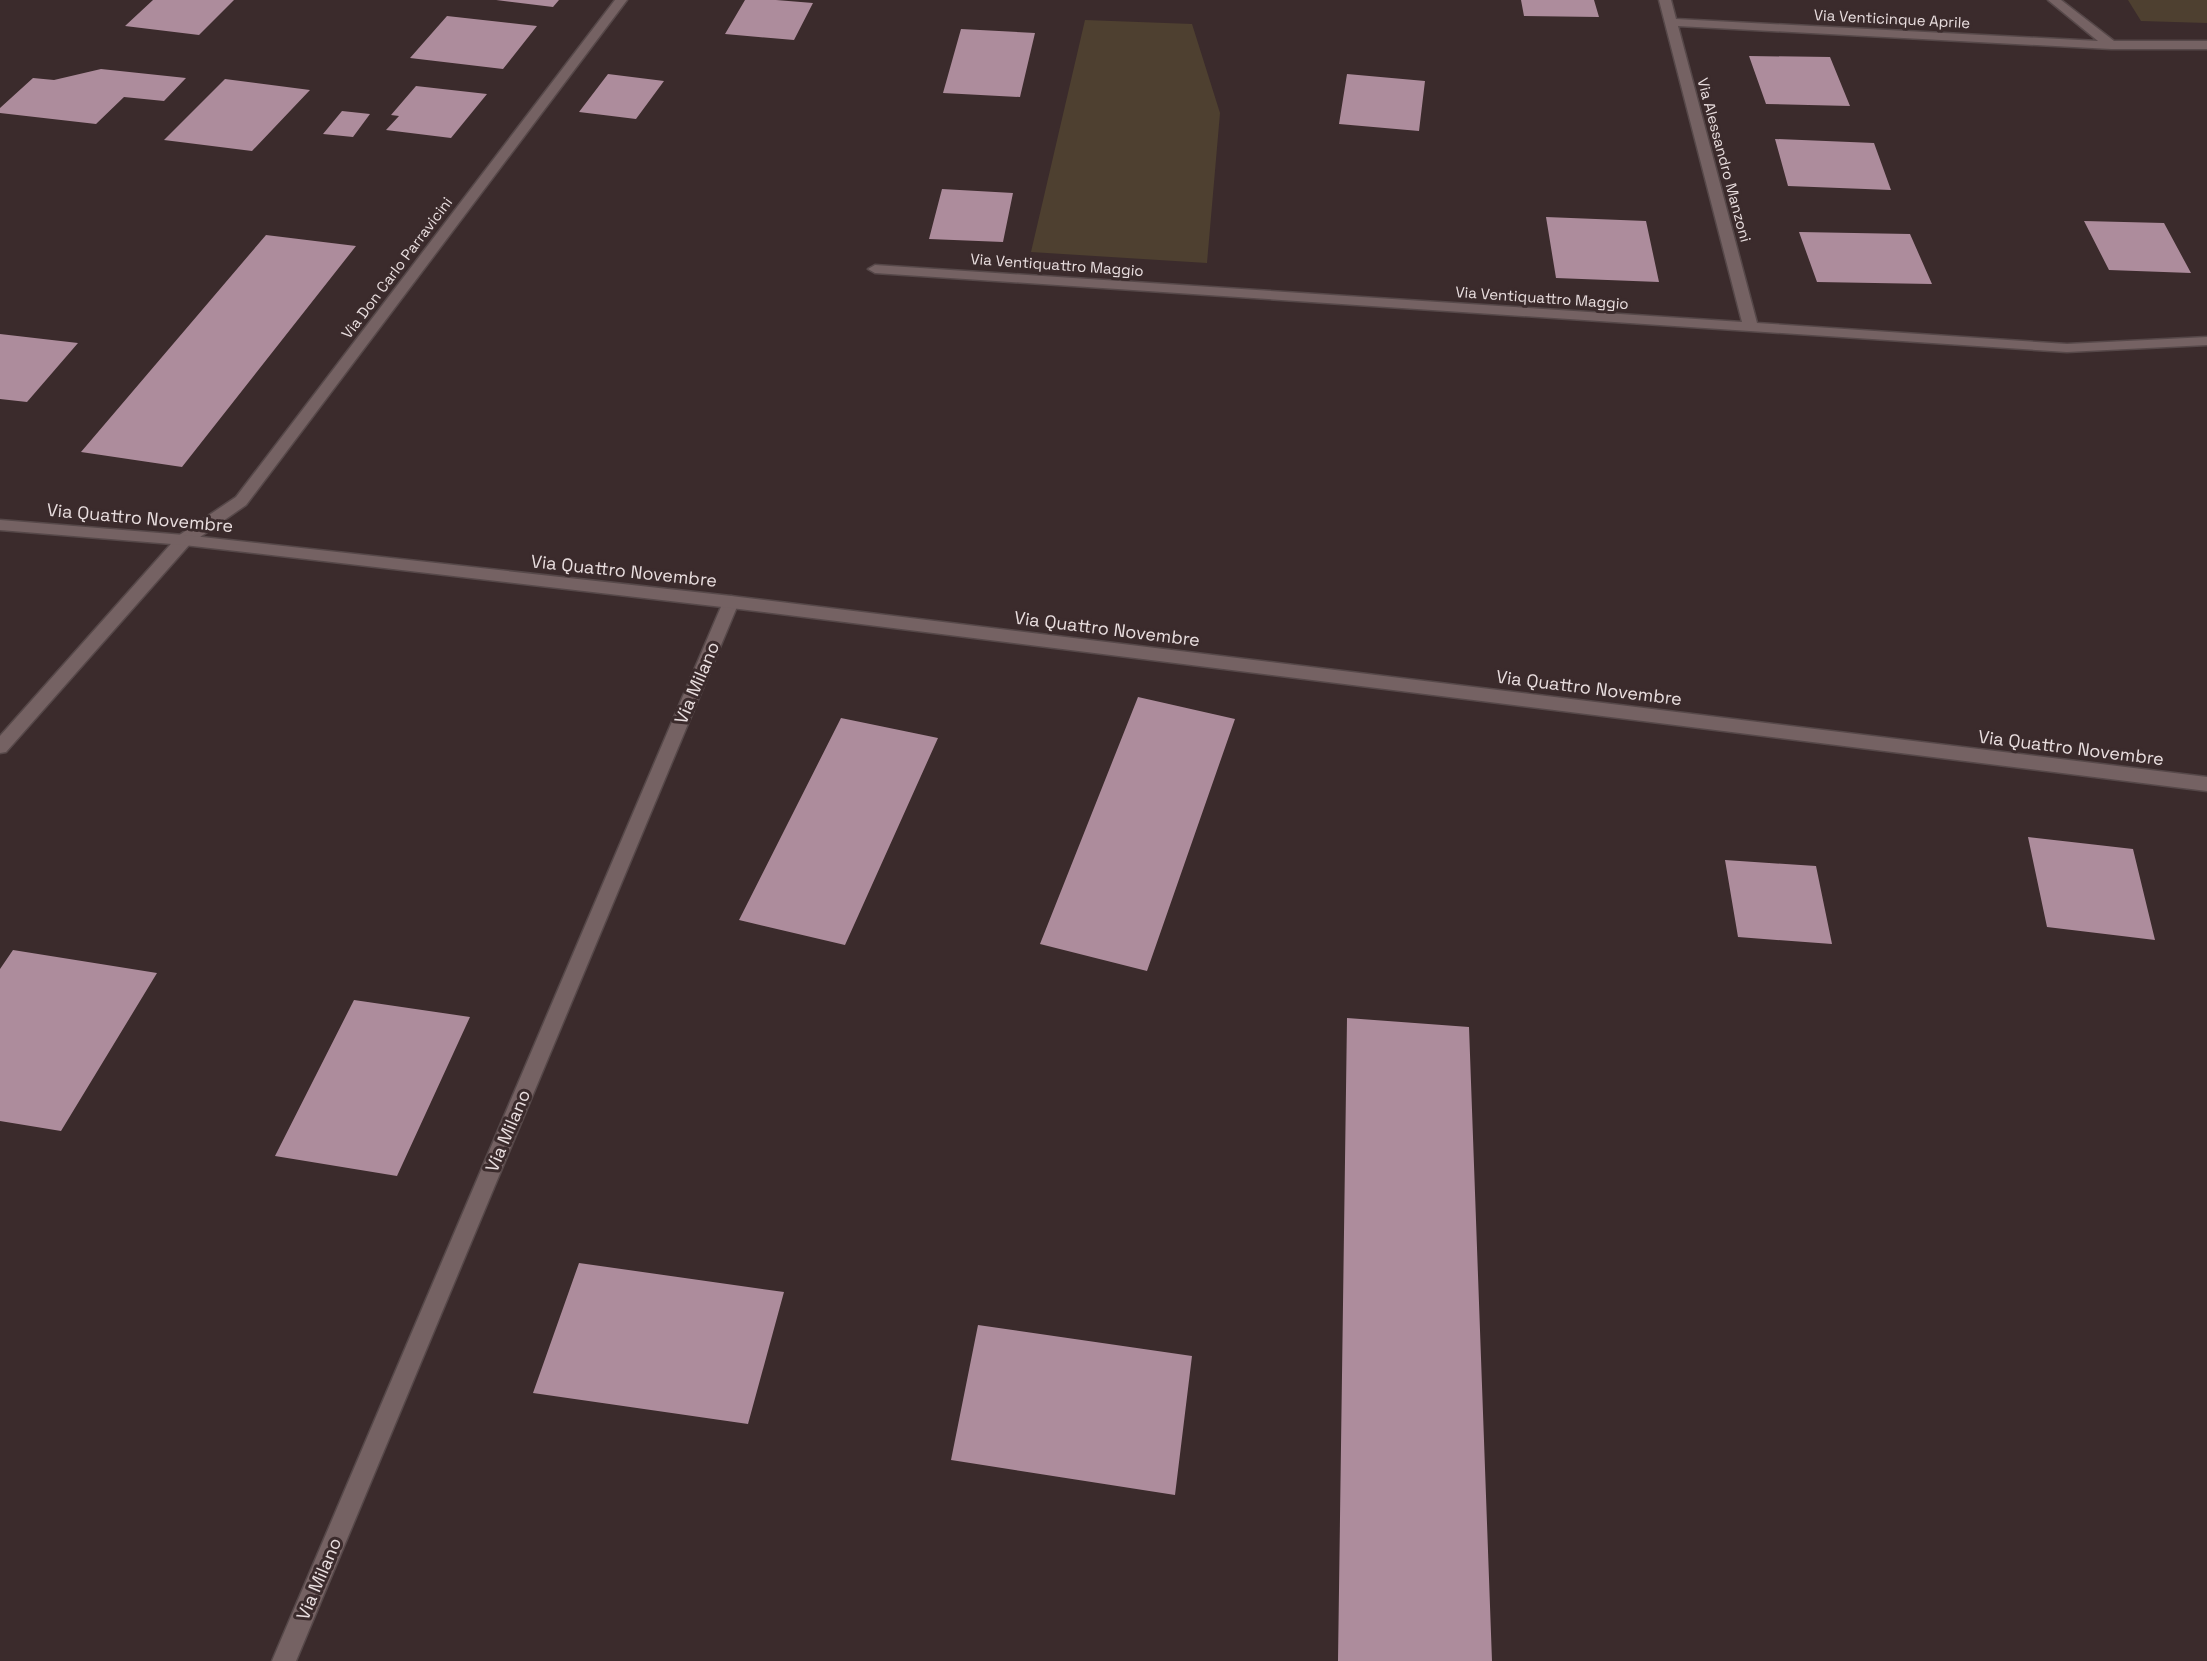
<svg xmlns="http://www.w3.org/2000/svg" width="2207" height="1661" viewBox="0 0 2207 1661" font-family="'Space Grotesk',sans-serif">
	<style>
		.green { fill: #4e4030 }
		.building { fill: #ad8c9c }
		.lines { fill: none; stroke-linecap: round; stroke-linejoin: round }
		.minor-casing { stroke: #564849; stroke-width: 3 }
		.tertiary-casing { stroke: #564849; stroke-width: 3 }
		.minor { fill: #756263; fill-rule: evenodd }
		.tertiary { fill: #756263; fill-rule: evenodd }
		.labels { text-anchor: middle; stroke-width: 6; stroke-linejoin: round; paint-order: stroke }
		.far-street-label { font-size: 15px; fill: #e9dedf; stroke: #3b2b2c }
		.street-label { font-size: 18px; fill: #e9dedf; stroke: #3b2b2c }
	</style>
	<rect width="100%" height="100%" fill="#3b2b2c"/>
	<!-- green -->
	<path class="green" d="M 2128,0 L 2207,0 L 2207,23 L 2141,21 Z
		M 1085,20 L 1192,24 L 1220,113 L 1207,263 L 1031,252 Z"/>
	<!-- building -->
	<path class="building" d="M 153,0 L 234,0 L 199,35 L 125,26 Z
		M 496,0 L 559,0 L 553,7 Z
		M 745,0 L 776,0 L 813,3 L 794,40 L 725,34 Z
		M 1521,0 L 1594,0 L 1599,17 L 1524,16 Z
		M 447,16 L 537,26 L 503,69 L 410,58 Z
		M 961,29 L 1035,33 L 1020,97 L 943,93 Z
		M 1749,56 L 1830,57 L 1850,106 L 1766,104 Z
		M 101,69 L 186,78 L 164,101 L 124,97 L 96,124 L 0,113 L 0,108 L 33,78 L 54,80 Z
		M 608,74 L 664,81 L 636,119 L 579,112 Z
		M 1347,74 L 1425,81 L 1419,131 L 1339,124 Z
		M 225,79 L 310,90 L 252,151 L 164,140 Z
		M 416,86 L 487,94 L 451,138 L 386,130 L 399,116 L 391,115 Z
		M 342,111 L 370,114 L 353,137 L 323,134 Z
		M 1775,139 L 1874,143 L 1891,190 L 1788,186 Z
		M 942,189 L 1013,193 L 1003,242 L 929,239 Z
		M 1546,217 L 1646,221 L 1659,282 L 1556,278 Z
		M 2084,221 L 2164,223 L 2191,273 L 2109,270 Z
		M 1799,232 L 1910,234 L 1932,284 L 1817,282 Z
		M 266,235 L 356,246 L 182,467 L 81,452 Z
		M 0,334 L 78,343 L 27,402 L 0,399 Z
		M 1138,697 L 1235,719 L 1147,971 L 1040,944 Z
		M 841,718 L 938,738 L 845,945 L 739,920 Z
		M 2028,837 L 2133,849 L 2155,940 L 2047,927 Z
		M 1725,860 L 1816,866 L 1832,944 L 1738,937 Z
		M 13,950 L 157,973 L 61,1131 L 0,1121 L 0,969 Z
		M 354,1000 L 470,1017 L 397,1176 L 275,1156 Z
		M 1347,1018 L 1469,1027 L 1492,1661 L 1338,1661 Z
		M 579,1263 L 784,1292 L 748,1424 L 533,1393 Z
		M 978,1325 L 1192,1356 L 1175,1495 L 951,1460 Z"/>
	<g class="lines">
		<!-- minor casing -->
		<g class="minor-casing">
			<path id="minor" d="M 615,0 L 627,0 L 246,505 L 190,544 L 6,752 L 0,753 L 0,736 L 178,536 L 236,497 Z
				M 1659,0 L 1671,0 L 1676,19 L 2098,41 L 2048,0 L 2061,0 L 2114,41 L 2207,41 L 2207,49 L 2111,49 L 1678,26 L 1757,323 L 2067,344 L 2207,337 L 2207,345 L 2067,352 L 875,273 L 868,269 L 875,265 L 1742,322 Z
				M 731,596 L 737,598 L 739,602 L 296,1661 L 272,1661 L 723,602 L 725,598 Z"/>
		</g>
		<!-- tertiary casing -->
		<g class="tertiary-casing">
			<path id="tertiary" d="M 0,520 L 184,535 L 731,596 L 2207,777 L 2207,791 L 731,608 L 184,545 L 0,530 Z"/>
		</g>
		<!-- minor -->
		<use href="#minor" class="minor"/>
		<!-- tertiary -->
		<use href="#tertiary" class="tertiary"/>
	</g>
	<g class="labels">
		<!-- far-street labels -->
		<g class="far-street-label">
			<text transform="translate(1892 19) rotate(3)" y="5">Via Venticinque Aprile</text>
			<text transform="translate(1724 160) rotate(75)" y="5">Via Alessandro Manzoni</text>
			<text transform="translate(1057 265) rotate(4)" y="5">Via Ventiquattro Maggio</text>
			<text transform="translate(397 268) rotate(-53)" y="5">Via Don Carlo Parravicini</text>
			<text transform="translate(1542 298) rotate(4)" y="5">Via Ventiquattro Maggio</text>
		</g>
		<!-- street labels -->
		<g class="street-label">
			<text transform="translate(140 518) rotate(5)" y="6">Via Quattro Novembre</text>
			<text transform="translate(624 571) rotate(6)" y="6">Via Quattro Novembre</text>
			<text transform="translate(1107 629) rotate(7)" y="6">Via Quattro Novembre</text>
			<text transform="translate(697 683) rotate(-67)" y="6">Via Milano</text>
			<text transform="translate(1589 688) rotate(7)" y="6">Via Quattro Novembre</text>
			<text transform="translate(2071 748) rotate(7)" y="6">Via Quattro Novembre</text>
			<text transform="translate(508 1131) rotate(-67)" y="6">Via Milano</text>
			<text transform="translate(319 1579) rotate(-67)" y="6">Via Milano</text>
		</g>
	</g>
</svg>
